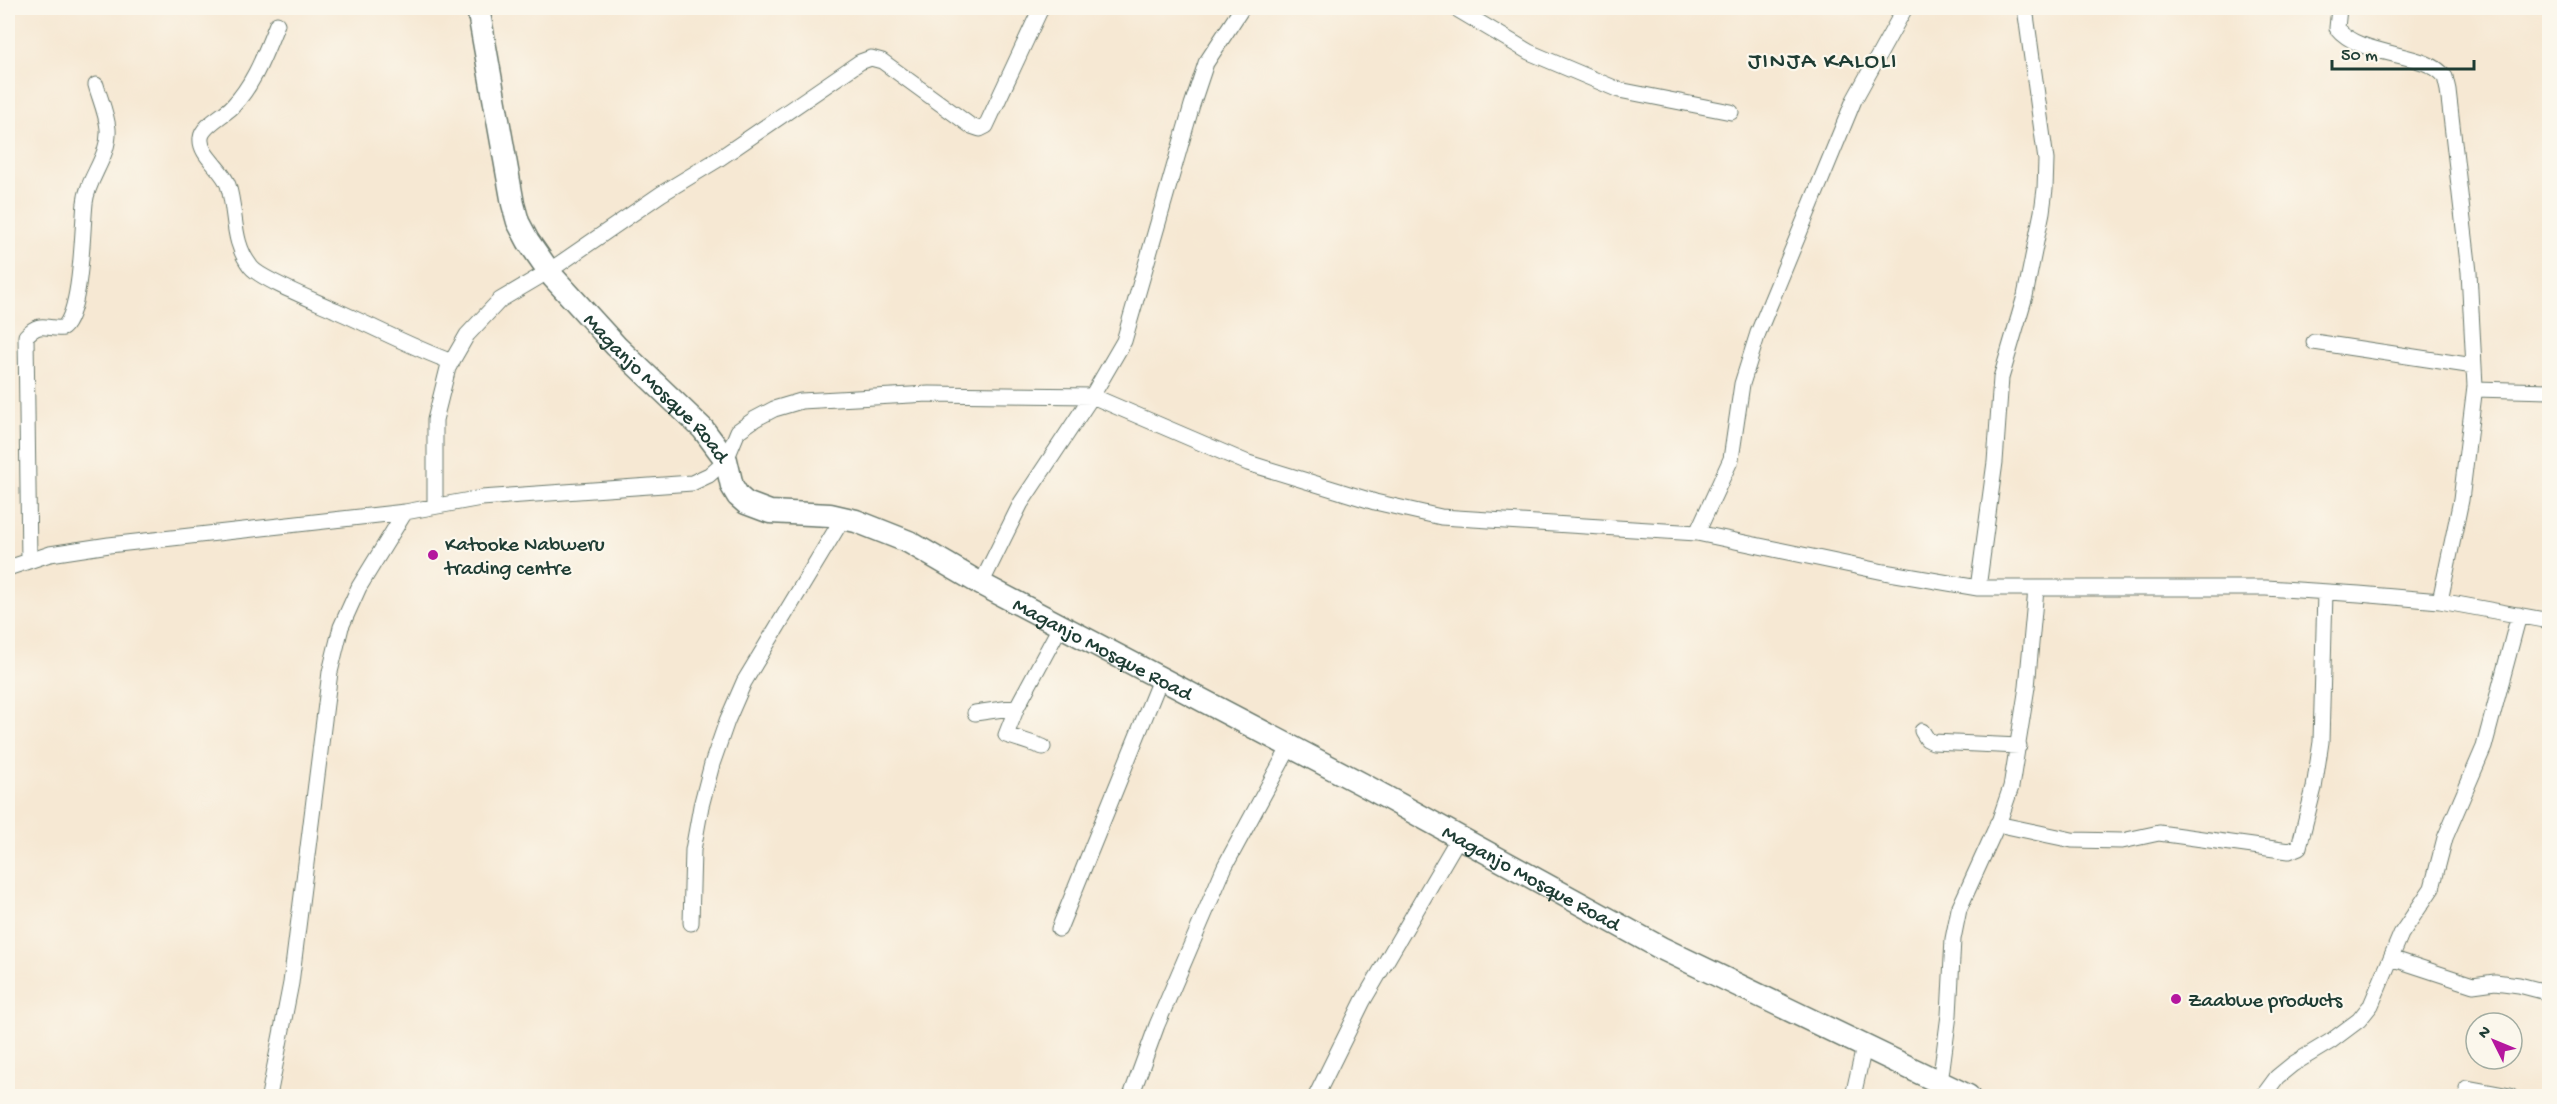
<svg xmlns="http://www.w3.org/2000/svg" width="2557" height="1104" viewBox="0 0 2557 1104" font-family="'Gochi Hand',sans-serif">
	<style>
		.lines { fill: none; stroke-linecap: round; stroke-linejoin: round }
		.street-casing { stroke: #6a796c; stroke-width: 17 }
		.secondary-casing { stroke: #6a796c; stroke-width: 25 }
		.street { stroke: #fff; stroke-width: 15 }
		.secondary { stroke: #fff; stroke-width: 22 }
		.poi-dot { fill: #b5179e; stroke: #fbf7ec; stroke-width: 2 }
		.labels { text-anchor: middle; stroke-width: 4.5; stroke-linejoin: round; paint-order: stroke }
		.street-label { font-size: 21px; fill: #1f3d34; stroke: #fbf7ec }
		.poi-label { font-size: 21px; fill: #1f3d34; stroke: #fbf7ec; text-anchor: start }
		.quarter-label { font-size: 24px; letter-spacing: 1.5px; fill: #1f3d34; stroke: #fbf7ec }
	</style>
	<rect width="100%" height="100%" fill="#fbf7ec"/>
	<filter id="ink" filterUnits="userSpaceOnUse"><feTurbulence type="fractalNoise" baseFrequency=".0167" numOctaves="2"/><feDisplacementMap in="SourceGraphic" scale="12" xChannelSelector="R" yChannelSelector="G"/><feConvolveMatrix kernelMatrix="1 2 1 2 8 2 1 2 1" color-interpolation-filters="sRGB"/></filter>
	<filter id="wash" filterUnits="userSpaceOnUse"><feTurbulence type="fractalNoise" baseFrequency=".008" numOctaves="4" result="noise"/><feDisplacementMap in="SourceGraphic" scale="24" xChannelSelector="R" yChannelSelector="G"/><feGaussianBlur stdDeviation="1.35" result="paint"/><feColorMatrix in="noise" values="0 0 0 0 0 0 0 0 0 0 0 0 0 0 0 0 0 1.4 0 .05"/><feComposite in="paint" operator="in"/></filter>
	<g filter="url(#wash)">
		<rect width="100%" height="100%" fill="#f6e8d3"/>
	</g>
	<g filter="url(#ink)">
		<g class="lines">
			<!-- street casing -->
			<g class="street-casing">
				<path id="street" d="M 1455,8 L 1529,52 L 1619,90 L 1731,112
					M 2339,8 L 2337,28 C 2361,58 2427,51 2445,77 L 2448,90 L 2469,272 L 2475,386 L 2461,500 L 2440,601
					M 277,24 C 265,53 255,83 232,107 C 223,116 202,126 201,138 C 199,155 223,169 228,185 C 237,213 231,242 251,267 C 260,279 318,302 335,310 C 374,327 411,347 452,362
					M 2314,342 L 2474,366
					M 2475,389 L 2549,391
					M 435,506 L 435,420 L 448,368 L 467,335 L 500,300 L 549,271 L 661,194 L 717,160 L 860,62 L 871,58 L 882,61 L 971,126 L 980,129 L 986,126 L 1041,8
					M 1697,533 L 1731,459 L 1742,384 L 1758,333 L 1854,100 L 1905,8
					M 29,561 L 26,336 C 41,320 46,330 63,328 C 82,311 82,231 85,203 C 87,178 110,157 108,129 C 107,115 100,99 96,85
					M 8,568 L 50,554 L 109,545 L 405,512
					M 981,584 L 1021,503 L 1092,396 L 1124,341 L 1192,105 L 1206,63 L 1242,8
					M 1978,588 L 1995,462 L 2001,378 L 2025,296 L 2042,212 L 2045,189 L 2046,160 L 2025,8
					M 975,713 L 1017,707
					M 1922,731 L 1927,739 L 1933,742 L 2019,746
					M 1043,747 L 1006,735 L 1017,707 L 1061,625
					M 1997,824 L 2072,840 L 2122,841 L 2159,833 L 2289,851 L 2299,847 L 2314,788 L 2321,742 L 2325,592
					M 691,923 L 693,850 L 701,806 L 712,764 L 727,721 L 744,682 L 843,518
					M 1059,929 L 1161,677
					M 2391,958 L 2473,985 L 2495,982 L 2519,985 L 2550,993
					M 1940,1083 L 1949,1015 L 1953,939 L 1959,909 L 2000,819 L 2011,787 L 2027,687 L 2036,589
					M 2467,1088 L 2510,1096
					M 269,1096 L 291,983 L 330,672 L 341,627 L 359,587 L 405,512 L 481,498 L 692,483 L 709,475 L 726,460 L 738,431 L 755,419 L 774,409 L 801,401 L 929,394 L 1092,396 L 1248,463 L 1375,502 L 1441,517 L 1697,533 L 1884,572 L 1978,588 L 2266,588 L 2359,594 L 2440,601 L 2550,621
					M 1131,1096 L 1157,1025 L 1225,866 L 1290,746
					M 1316,1096 L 1363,1001 L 1459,837
					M 1853,1096 L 1864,1047
					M 2263,1096 L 2277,1077 L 2293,1064 L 2331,1041 L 2359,1020 L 2371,1005 L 2401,934 L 2432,888 L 2445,838 L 2484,747 L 2519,615"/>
			</g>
			<!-- secondary casing -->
			<g class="secondary-casing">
				<g id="secondary">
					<path id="s1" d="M 478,8 L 513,204 L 518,222 L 528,241 L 553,277 L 616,346 L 703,429 L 726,460 L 732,486 L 738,496 L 746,503 L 770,512 L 830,515 L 856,521 L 909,542 L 981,584 L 1362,784 L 1661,948 L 1968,1096"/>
				</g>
			</g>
			<!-- street -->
			<use href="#street" class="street"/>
			<!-- secondary -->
			<use href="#secondary" class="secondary"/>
		</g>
	</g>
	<!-- markers -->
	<g class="poi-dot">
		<circle cx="433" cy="555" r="6"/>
		<circle cx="2176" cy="999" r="6"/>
	</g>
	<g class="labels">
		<!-- street labels -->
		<g class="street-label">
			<text dy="7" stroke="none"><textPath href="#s1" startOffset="435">Maganjo Mosque Road</textPath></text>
			<text dy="7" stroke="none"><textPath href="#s1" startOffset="975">Maganjo Mosque Road</textPath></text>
			<text dy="7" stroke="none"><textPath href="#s1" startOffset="1461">Maganjo Mosque Road</textPath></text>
		</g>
		<!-- poi labels -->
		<g class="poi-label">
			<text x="445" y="550">Katooke Nabweru<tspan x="445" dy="24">trading centre</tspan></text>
			<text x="2188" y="1006">Zaabwe products</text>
		</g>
		<!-- quarter labels -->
		<g class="quarter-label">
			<text x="1823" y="67">JINJA KALOLI</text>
		</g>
	</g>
	<!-- margin -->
	<rect width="2557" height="1104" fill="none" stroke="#fbf7ec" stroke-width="30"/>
	<!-- north arrow -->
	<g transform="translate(2494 1041) rotate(313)"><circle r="28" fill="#fbf7ec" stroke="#a3ada2" stroke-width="1.5"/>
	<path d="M0-4.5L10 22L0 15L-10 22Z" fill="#b5179e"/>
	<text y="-9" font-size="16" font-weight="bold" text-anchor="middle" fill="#1f3d34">N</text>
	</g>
	<!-- scale -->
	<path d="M2332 60v9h142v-9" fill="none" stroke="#1f3d34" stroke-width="3"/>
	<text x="2341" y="60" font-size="18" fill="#1f3d34" stroke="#fbf7ec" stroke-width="4.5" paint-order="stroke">50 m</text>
</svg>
